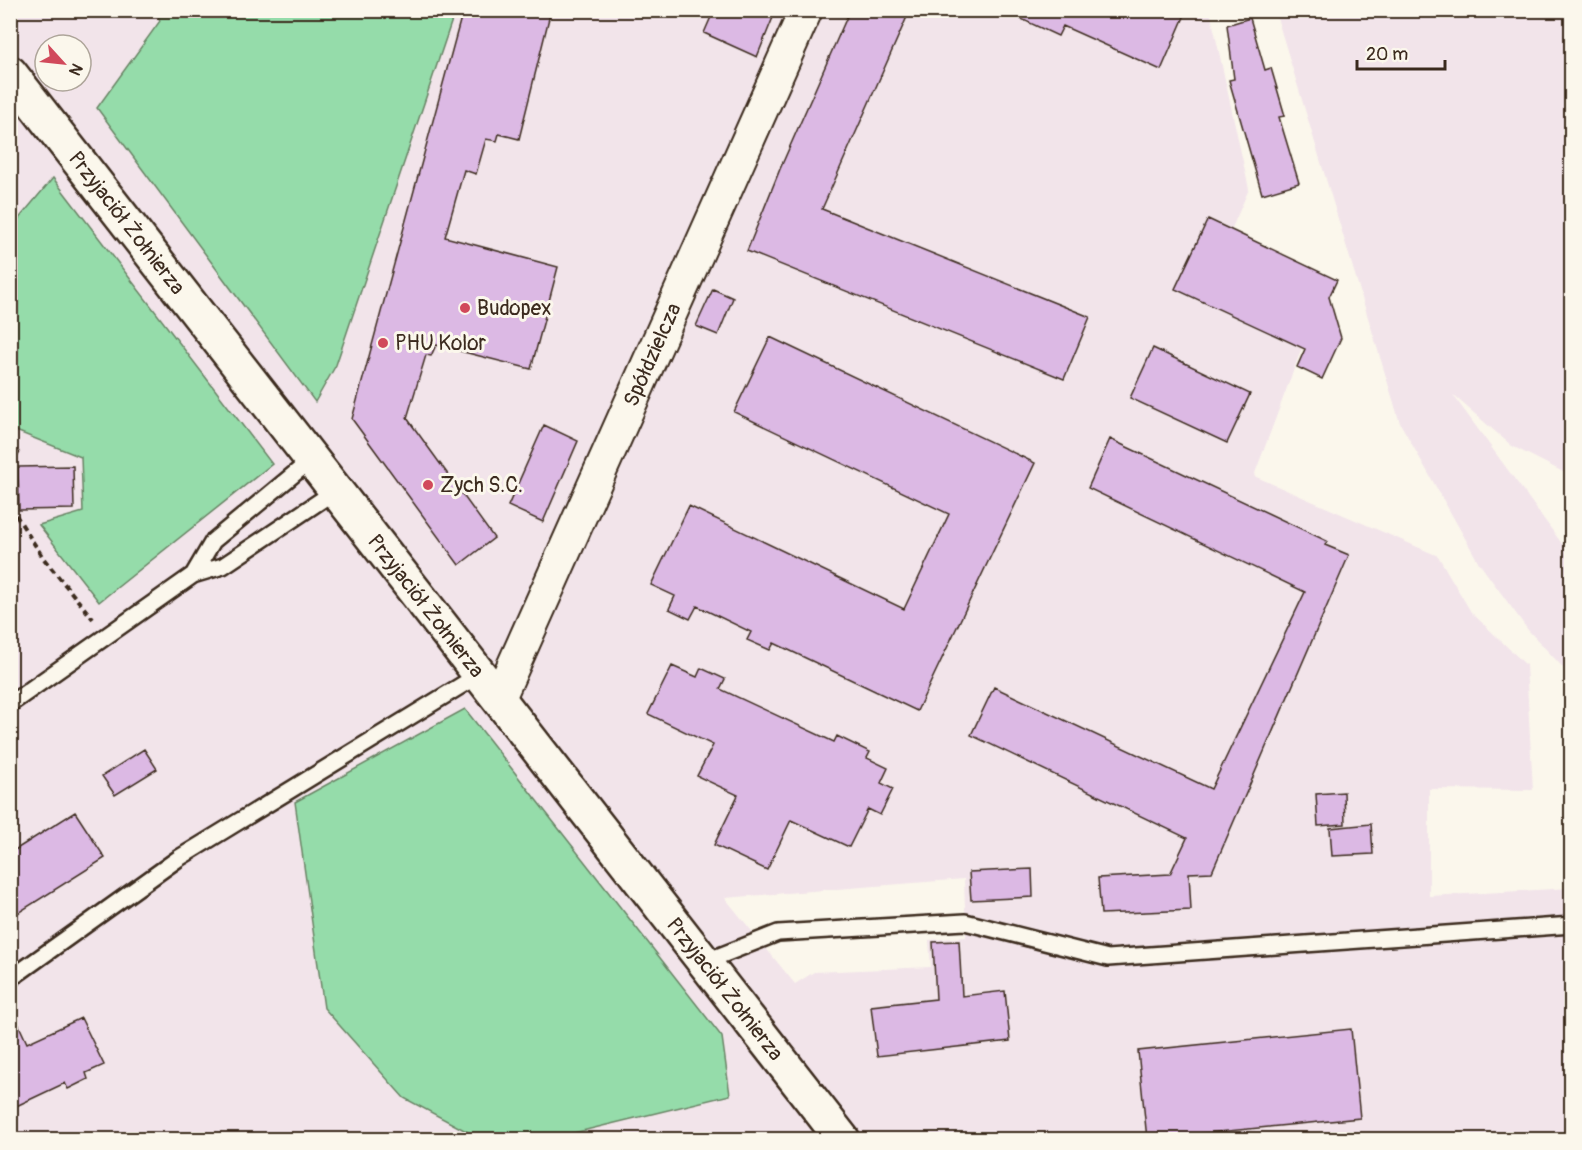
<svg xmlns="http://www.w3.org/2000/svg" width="1582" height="1150" viewBox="0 0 1582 1150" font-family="Pangolin,sans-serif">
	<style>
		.built { fill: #f2e4ea; fill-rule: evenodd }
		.green { fill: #95dcaa; stroke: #688364; stroke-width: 1.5 }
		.building { fill: #dcb9e4; stroke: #3b2a1e; stroke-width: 1.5 }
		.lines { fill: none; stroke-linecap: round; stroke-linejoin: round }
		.service-casing { stroke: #3b2a1e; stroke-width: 20 }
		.minor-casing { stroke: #3b2a1e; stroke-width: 36 }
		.secondary-casing { stroke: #3b2a1e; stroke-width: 38 }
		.path { stroke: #3b2a1e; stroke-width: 4; stroke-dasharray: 6 4.5; stroke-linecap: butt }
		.service { stroke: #fbf7ec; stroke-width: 15 }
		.minor { stroke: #fbf7ec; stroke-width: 32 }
		.secondary { stroke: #fbf7ec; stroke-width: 33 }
		.rail { stroke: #3b2a1e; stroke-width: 4.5 }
		.poi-dot { fill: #d1495b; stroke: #fbf7ec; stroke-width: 2 }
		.labels { text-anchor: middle; stroke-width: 6; stroke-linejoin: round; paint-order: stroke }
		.street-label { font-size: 21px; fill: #3b2a1e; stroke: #fbf7ec }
		.poi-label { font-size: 21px; fill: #3b2a1e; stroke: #fbf7ec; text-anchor: start }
	</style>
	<rect width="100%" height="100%" fill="#fbf7ec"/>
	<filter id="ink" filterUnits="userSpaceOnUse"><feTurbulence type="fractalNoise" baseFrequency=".0167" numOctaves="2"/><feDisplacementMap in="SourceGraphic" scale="12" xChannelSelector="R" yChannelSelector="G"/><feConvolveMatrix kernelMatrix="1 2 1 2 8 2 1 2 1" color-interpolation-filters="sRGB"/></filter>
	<g filter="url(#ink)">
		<!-- built -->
		<path class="built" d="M 10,11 L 1210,11 L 1249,189 L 1215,267 L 1316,310 L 1254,476 L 1438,556 L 1471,612 L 1526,665 L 1533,790 L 1429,789 L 1429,896 L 1571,888 L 1571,1139 L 11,1139 ZM 45,45 L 81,45 L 81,81 L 45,81 ZM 964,879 L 966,937 L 929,940 L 931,967 L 814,972 L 795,984 L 725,898 Z
			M 1275,11 L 1571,11 L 1571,476 L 1512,446 L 1453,395 L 1571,556 L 1571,676 L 1528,630 L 1479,563 L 1400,423 Z"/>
		<!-- green -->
		<path class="green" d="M 156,11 L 455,11 L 336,365 L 315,402 L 97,108 L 160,21 Z
			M 53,178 L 272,464 L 99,602 L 39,525 L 83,512 L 81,457 L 11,429 L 11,228 Z
			M 465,709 L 722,1037 L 730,1095 L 545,1140 L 481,1139 L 404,1098 L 324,1008 L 295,802 Z"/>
		<!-- building -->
		<path class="building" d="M 463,10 L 551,10 L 519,139 L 499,134 L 497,141 L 486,139 L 476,174 L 464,170 L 445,237 L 558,267 L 531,369 L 436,345 L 431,356 L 426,355 L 407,418 L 494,538 L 459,565 L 352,419 Z
			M 714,10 L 776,10 L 757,57 L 704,33 Z
			M 850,10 L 910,10 L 822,209 L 1090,317 L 1064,379 L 747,251 L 780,169 Z
			M 1002,10 L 1187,10 L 1161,70 L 1063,26 L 1058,36 Z
			M 1250,18 L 1265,70 L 1271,68 L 1285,116 L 1279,117 L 1299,183 L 1262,194 L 1229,80 L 1234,79 L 1227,25 Z
			M 1208,219 L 1337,280 L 1329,297 L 1341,338 L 1322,379 L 1297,367 L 1305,349 L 1175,289 Z
			M 713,289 L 733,298 L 718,335 L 696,326 Z
			M 770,337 L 1035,463 L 917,711 L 774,643 L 770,650 L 747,640 L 751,632 L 697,606 L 690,619 L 669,609 L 675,596 L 651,585 L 689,506 L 904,609 L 949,514 L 734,412 Z
			M 1153,348 L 1250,394 L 1227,443 L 1130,398 Z
			M 544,425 L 578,441 L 543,522 L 508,506 Z
			M 1110,439 L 1327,541 L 1325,545 L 1349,555 L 1212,872 L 1189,873 L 1191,910 L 1101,914 L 1098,878 L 1170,874 L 1187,838 L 971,735 L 994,687 L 1211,789 L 1305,592 L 1088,488 Z
			M 73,466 L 74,509 L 19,510 L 18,467 Z
			M 672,666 L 697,677 L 701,668 L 725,679 L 720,689 L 834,742 L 837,736 L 870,752 L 867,758 L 888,768 L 881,783 L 893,789 L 880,815 L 868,809 L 849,847 L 791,820 L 767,870 L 714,845 L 738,795 L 697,776 L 713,745 L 648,714 Z
			M 144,749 L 157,769 L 115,795 L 102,776 Z
			M 1344,792 L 1345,824 L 1318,826 L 1316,794 Z
			M 75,812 L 105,858 L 10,918 L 10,853 Z
			M 1371,824 L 1373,854 L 1332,856 L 1330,828 Z
			M 1032,869 L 1033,897 L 971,900 L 969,872 Z
			M 959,941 L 962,996 L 1005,991 L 1010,1041 L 877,1056 L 871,1006 L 936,999 L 933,942 Z
			M 10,1006 L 27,1043 L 81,1018 L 104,1065 L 86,1073 L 88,1079 L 68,1089 L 65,1083 L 10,1109 Z
			M 1351,1029 L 1360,1118 L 1147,1139 L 1138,1051 Z"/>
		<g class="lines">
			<!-- service casing -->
			<g class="service-casing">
				<path id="service" d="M 193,575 L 213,541 L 311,460
					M 10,704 L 193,575 L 223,566 L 335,491
					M 704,962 L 778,933 L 965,922 L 1108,958 L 1572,925
					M 10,979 L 179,858 L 480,674"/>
			</g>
			<!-- minor casing -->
			<g class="minor-casing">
				<g id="minor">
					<path id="s1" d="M 499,698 L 806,10"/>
				</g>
			</g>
			<!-- secondary casing -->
			<g class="secondary-casing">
				<g id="secondary">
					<path id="s2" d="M 10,73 L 843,1140"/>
				</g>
			</g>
			<!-- path -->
			<path class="path" d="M 10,506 L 44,559 L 93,619"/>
			<!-- service -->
			<use href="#service" class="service"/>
			<!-- minor -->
			<use href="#minor" class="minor"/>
			<!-- secondary -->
			<use href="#secondary" class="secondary"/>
			<!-- rail -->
			<path class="rail" d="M 10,458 L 18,453"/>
		</g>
	</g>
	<!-- markers -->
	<g class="poi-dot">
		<circle cx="465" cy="308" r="6"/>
		<circle cx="383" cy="343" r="6"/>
		<circle cx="428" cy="485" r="6"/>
	</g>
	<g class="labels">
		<!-- street labels -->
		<g class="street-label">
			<text dy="7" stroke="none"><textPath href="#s2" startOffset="190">Przyjaciół Żołnierza</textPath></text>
			<text dy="7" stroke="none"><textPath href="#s1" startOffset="376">Spółdzielcza</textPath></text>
			<text dy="7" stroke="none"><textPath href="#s2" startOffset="676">Przyjaciół Żołnierza</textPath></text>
			<text dy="7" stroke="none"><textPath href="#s2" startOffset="1162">Przyjaciół Żołnierza</textPath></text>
		</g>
		<!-- poi labels -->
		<g class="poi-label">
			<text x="477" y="315">Budopex</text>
			<text x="395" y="350">PHU Kolor</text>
			<text x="440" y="492">Zych S.C.</text>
		</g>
	</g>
	<!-- margin -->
	<rect width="1582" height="1150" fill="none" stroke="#fbf7ec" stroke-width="36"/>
	<rect x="18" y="18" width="1546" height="1114" fill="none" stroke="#3b2a1e" stroke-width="2" filter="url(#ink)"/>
	<!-- north arrow -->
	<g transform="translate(63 63) rotate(117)"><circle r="28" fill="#fbf7ec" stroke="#aea59a" stroke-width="1.5"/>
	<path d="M0-4.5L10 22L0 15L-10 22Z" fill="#d1495b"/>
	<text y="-9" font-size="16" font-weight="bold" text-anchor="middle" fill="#3b2a1e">N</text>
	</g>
	<!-- scale -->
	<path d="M1357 60v9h88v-9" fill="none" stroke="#3b2a1e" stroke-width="3"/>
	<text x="1366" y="60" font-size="18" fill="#3b2a1e" stroke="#fbf7ec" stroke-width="4.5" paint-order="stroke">20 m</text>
</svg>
